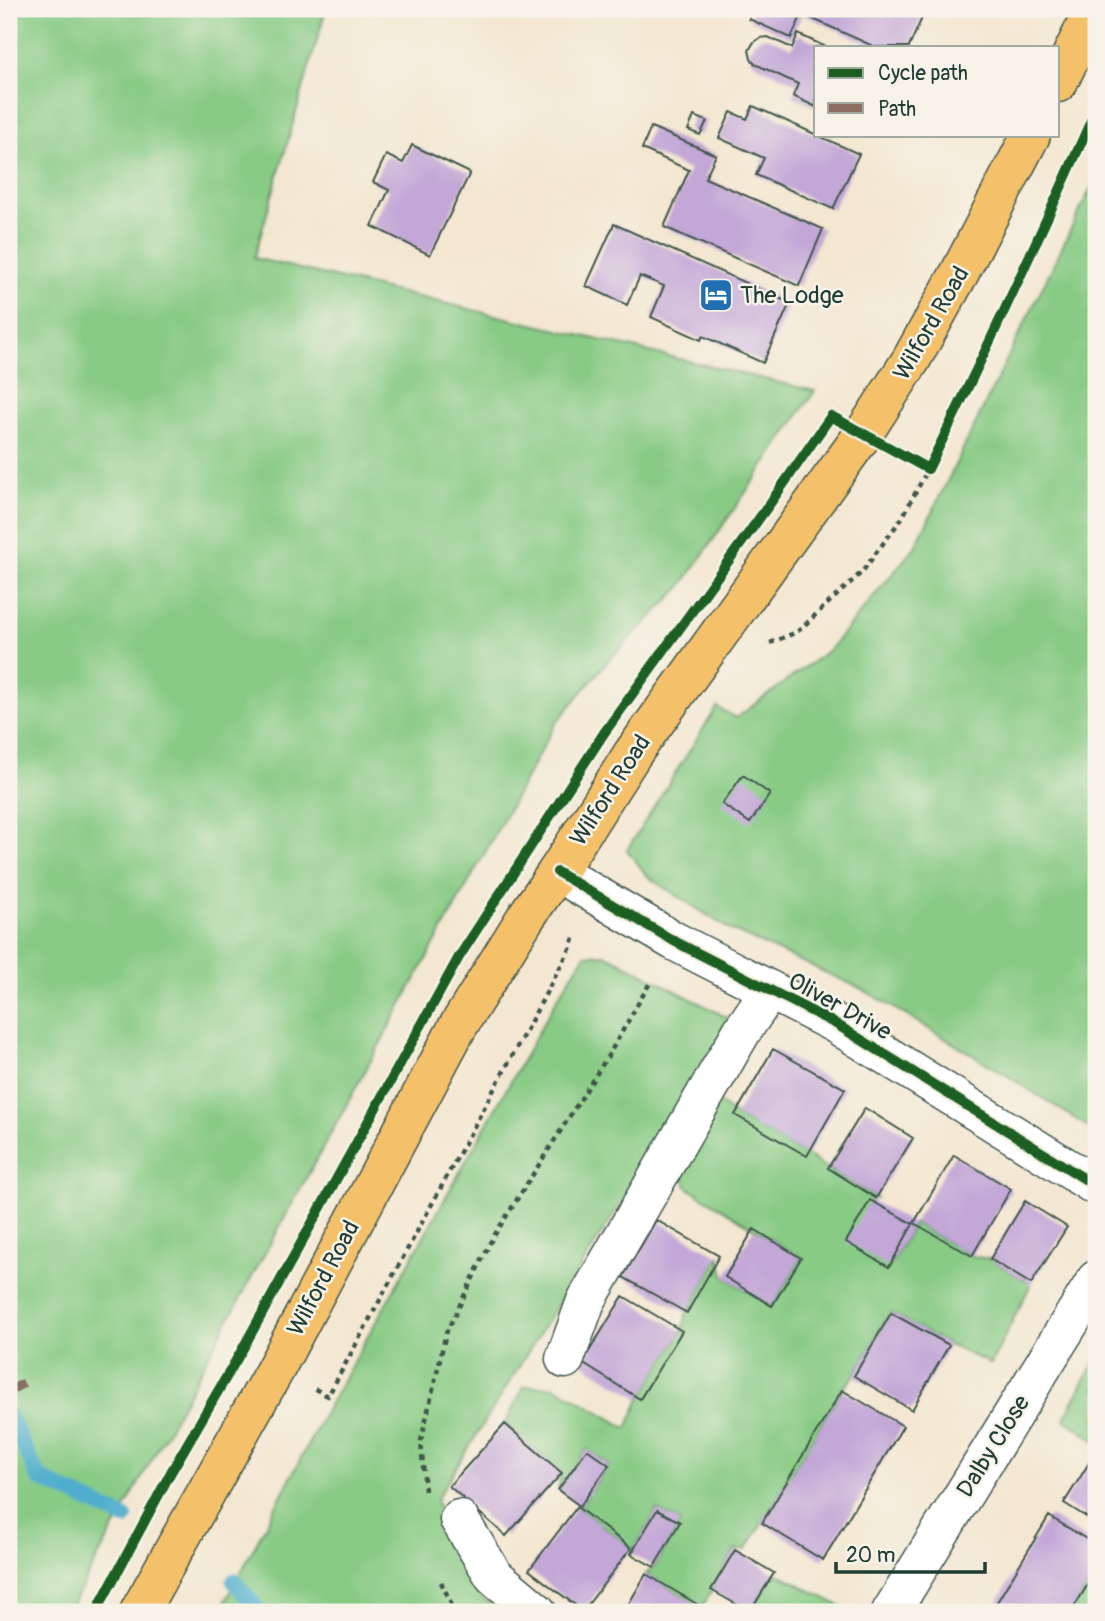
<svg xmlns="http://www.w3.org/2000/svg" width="1105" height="1621" viewBox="0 0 1105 1621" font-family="Pangolin,sans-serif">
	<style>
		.green { fill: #88cb85; stroke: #54845c; stroke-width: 2 }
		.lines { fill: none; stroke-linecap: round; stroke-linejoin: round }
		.stream { stroke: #4faece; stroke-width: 16 }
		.building { fill: #c2a7d7 }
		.minor-casing { stroke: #3f564c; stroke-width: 41 }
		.major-casing { stroke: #3f564c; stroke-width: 41 }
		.path { stroke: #3f564c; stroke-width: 4.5; stroke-dasharray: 5 5; stroke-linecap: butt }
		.minor { stroke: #fff; stroke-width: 38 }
		.major { stroke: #f4c16a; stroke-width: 38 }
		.quiet { stroke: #8d6e63; stroke-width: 9; stroke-dasharray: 18 9; stroke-linecap: butt }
		.cycleway-casing { stroke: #f7f3e8; stroke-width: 15 }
		.cycleway { stroke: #1b5e20; stroke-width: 10 }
		.labels { text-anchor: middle; stroke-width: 5; stroke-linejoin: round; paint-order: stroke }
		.poi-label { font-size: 24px; fill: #1f3d34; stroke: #f7f3e8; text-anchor: start }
		.street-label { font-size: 24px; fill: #1f3d34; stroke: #f7f3e8 }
	</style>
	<rect width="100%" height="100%" fill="#f7f3e8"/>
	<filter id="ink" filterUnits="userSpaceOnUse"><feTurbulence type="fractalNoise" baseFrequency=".0143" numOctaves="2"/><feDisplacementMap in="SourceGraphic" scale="14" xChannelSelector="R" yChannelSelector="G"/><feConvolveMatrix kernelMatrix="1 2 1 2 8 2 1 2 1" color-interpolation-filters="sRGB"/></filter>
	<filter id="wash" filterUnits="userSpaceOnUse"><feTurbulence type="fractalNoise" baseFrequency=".00686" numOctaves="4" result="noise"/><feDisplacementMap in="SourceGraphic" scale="28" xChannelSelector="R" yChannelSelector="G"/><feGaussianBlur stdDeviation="1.57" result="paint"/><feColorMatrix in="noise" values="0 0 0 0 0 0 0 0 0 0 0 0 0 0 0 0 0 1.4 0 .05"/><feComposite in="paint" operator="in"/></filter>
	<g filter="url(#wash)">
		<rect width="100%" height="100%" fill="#f3e7d1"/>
		<!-- green -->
		<path class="green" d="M 9,9 L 326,9 L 254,258 L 815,391 L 680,588 L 607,662 L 556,723 L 68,1612 L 9,1612 Z
			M 1096,178 L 1096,1132 L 1003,1073 L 862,989 L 729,929 L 648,877 L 627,850 L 717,707 L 736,718 L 830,649 L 915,547 Z
			M 605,954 L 734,1021 L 436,1500 L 471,1586 L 499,1612 L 220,1612 L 323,1416 L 558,997 L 585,955 Z
			M 717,1101 L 735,1115 L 807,1156 L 876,1198 L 870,1200 L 889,1267 L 914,1223 L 972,1256 L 990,1259 L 1031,1284 L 991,1364 L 949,1345 L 891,1313 L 854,1376 L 842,1390 L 746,1550 L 735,1550 L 702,1607 L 646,1574 L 654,1567 L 680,1522 L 657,1510 L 631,1554 L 631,1548 L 577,1507 L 580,1506 L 609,1465 L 587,1449 L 558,1490 L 561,1473 L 505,1424 L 524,1386 L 556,1387 L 627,1428 L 640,1399 L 682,1331 L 687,1313 L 719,1256 L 725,1277 L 772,1306 L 801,1258 L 687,1187 L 681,1167 Z
			M 1096,1359 L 1096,1441 L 1064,1419 Z
			M 1096,1571 L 1096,1612 L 1071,1612 Z
			M 774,1573 L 785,1577 L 842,1607 L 839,1612 L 750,1612 Z"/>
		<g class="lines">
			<!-- stream -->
			<path class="stream" d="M 9,1416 L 39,1478 L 125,1518
				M 234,1581 L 260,1612"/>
		</g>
		<g id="blocks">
			<!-- building -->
			<path class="building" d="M 753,9 L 790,9 L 794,11 L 795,9 L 926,9 L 909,47 L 875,47 L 802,14 L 791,38 L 749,19 Z
				M 798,34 L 826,47 L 816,47 L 816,107 L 793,96 L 798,84 L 755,64 L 751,59 L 749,50 L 754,42 L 760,38 L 768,37 L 792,48 Z
				M 753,106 L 859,154 L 833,209 L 756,175 L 764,158 L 719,138 L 731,112 L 747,119 Z
				M 694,116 L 707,121 L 700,135 L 688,130 Z
				M 651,127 L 716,155 L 705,178 L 823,229 L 799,286 L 664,227 L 689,170 L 642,149 Z
				M 412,145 L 470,173 L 430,255 L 372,226 L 389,190 L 373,182 L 386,155 L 403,163 Z
				M 614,224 L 790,303 L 763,363 L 703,336 L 701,340 L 651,317 L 664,286 L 640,276 L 627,305 L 586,286 Z
				M 743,775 L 770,794 L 750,823 L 722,804 Z
				M 773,1049 L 845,1089 L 807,1156 L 735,1115 Z
				M 865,1108 L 913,1138 L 876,1198 L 828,1168 Z
				M 954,1155 L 1011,1189 L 972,1256 L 914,1223 Z
				M 870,1200 L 913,1224 L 889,1267 L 846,1242 Z
				M 1025,1201 L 1067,1227 L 1031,1284 L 990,1259 Z
				M 656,1220 L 719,1256 L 687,1313 L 623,1277 Z
				M 754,1229 L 801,1258 L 772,1306 L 725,1277 Z
				M 623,1296 L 682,1331 L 640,1399 L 582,1363 Z
				M 891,1313 L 949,1345 L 912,1410 L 854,1376 Z
				M 842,1390 L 903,1426 L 823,1560 L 762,1523 Z
				M 505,1424 L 562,1473 L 506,1536 L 449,1486 Z
				M 587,1449 L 609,1465 L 580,1506 L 558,1490 Z
				M 1096,1452 L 1096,1523 L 1064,1503 Z
				M 577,1507 L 631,1548 L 583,1611 L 529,1570 Z
				M 657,1510 L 680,1522 L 654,1567 L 631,1554 Z
				M 1049,1516 L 1096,1545 L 1096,1571 L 1071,1612 L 991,1612 Z
				M 735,1550 L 774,1573 L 750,1612 L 711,1590 Z
				M 646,1574 L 702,1607 L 699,1612 L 624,1612 Z"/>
		</g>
	</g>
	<g filter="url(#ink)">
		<use href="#blocks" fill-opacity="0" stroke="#3f564c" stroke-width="2"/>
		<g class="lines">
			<!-- minor casing -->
			<g class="minor-casing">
				<path id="minor" d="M 557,872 L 674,941 L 836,1024 L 1096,1186
					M 565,1359 L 586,1301 L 742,1031 L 770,990
					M 459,1519 L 494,1576 L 537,1612
					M 891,1612 L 1096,1280"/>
			</g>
			<!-- major casing -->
			<g class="major-casing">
				<path id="major" d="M 1058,83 L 1094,9
					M 139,1612 L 276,1368 L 457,1028 L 526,917 L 557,872 L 633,753 L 864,433 L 911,360 L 959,274 L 1031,135"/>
			</g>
			<!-- path -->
			<path class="path" d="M 770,643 L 797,632 L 862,572 L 902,518 L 928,469
				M 315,1389 L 328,1396 L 570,949 L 575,935
				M 425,1491 L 421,1441 L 446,1333 L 492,1239 L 611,1051 L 651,981
				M 441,1582 L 455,1612"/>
			<!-- minor -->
			<use href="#minor" class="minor"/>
			<!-- major -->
			<use href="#major" class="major"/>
			<!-- quiet -->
			<path class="quiet" d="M 9,1391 L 24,1383"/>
			<!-- cycleway casing -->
			<g class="cycleway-casing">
				<path id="cycleway" d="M 557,872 L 674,941 L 836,1024 L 1096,1186
					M 96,1612 L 171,1472 L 242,1350 L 459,957 L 604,733 L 771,502 L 831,416 L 928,469 C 986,352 1041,233 1094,114 L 1096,106"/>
			</g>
			<!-- cycleway -->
			<use href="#cycleway" class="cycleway"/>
		</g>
	</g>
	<!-- icons -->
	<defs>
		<g id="hotel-square" transform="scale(1.75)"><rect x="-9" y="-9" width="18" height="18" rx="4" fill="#1f6fb2" stroke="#f7f3e8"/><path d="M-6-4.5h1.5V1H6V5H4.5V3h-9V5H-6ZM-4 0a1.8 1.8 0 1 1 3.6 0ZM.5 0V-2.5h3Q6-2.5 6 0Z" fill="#fff"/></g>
	</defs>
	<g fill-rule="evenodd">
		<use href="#hotel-square" x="716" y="295"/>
	</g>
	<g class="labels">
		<!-- poi labels -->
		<g class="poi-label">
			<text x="740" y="303">The Lodge</text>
		</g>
		<!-- street labels -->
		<g class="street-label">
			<text transform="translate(931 323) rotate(-60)" y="8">Wilford Road</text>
			<text transform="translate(610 790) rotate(-57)" y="8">Wilford Road</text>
			<text transform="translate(840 1006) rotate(29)" y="8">Oliver Drive</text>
			<text transform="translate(323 1278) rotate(-62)" y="8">Wilford Road</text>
			<text transform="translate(993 1446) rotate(-58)" y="8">Dalby Close</text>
		</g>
	</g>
	<!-- margin -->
	<rect width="1105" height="1621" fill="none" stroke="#f7f3e8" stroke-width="35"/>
	<!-- legend -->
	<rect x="814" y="46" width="245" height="91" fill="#f7f3e8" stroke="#a1aaa0" stroke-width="2"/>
	<rect x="828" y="68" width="35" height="10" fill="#1b5e20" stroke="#a1aaa0" stroke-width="2"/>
	<text x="878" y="80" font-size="21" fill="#1f3d34">Cycle path</text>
	<rect x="828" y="103" width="35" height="10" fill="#8d6e63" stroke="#a1aaa0" stroke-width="2"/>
	<text x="878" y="116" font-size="21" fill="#1f3d34">Path</text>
	<!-- scale -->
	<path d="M836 1562v10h149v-10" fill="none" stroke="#1f3d34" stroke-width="3.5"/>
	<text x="846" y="1562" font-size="21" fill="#1f3d34" stroke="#f7f3e8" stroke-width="5" paint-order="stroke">20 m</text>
</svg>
